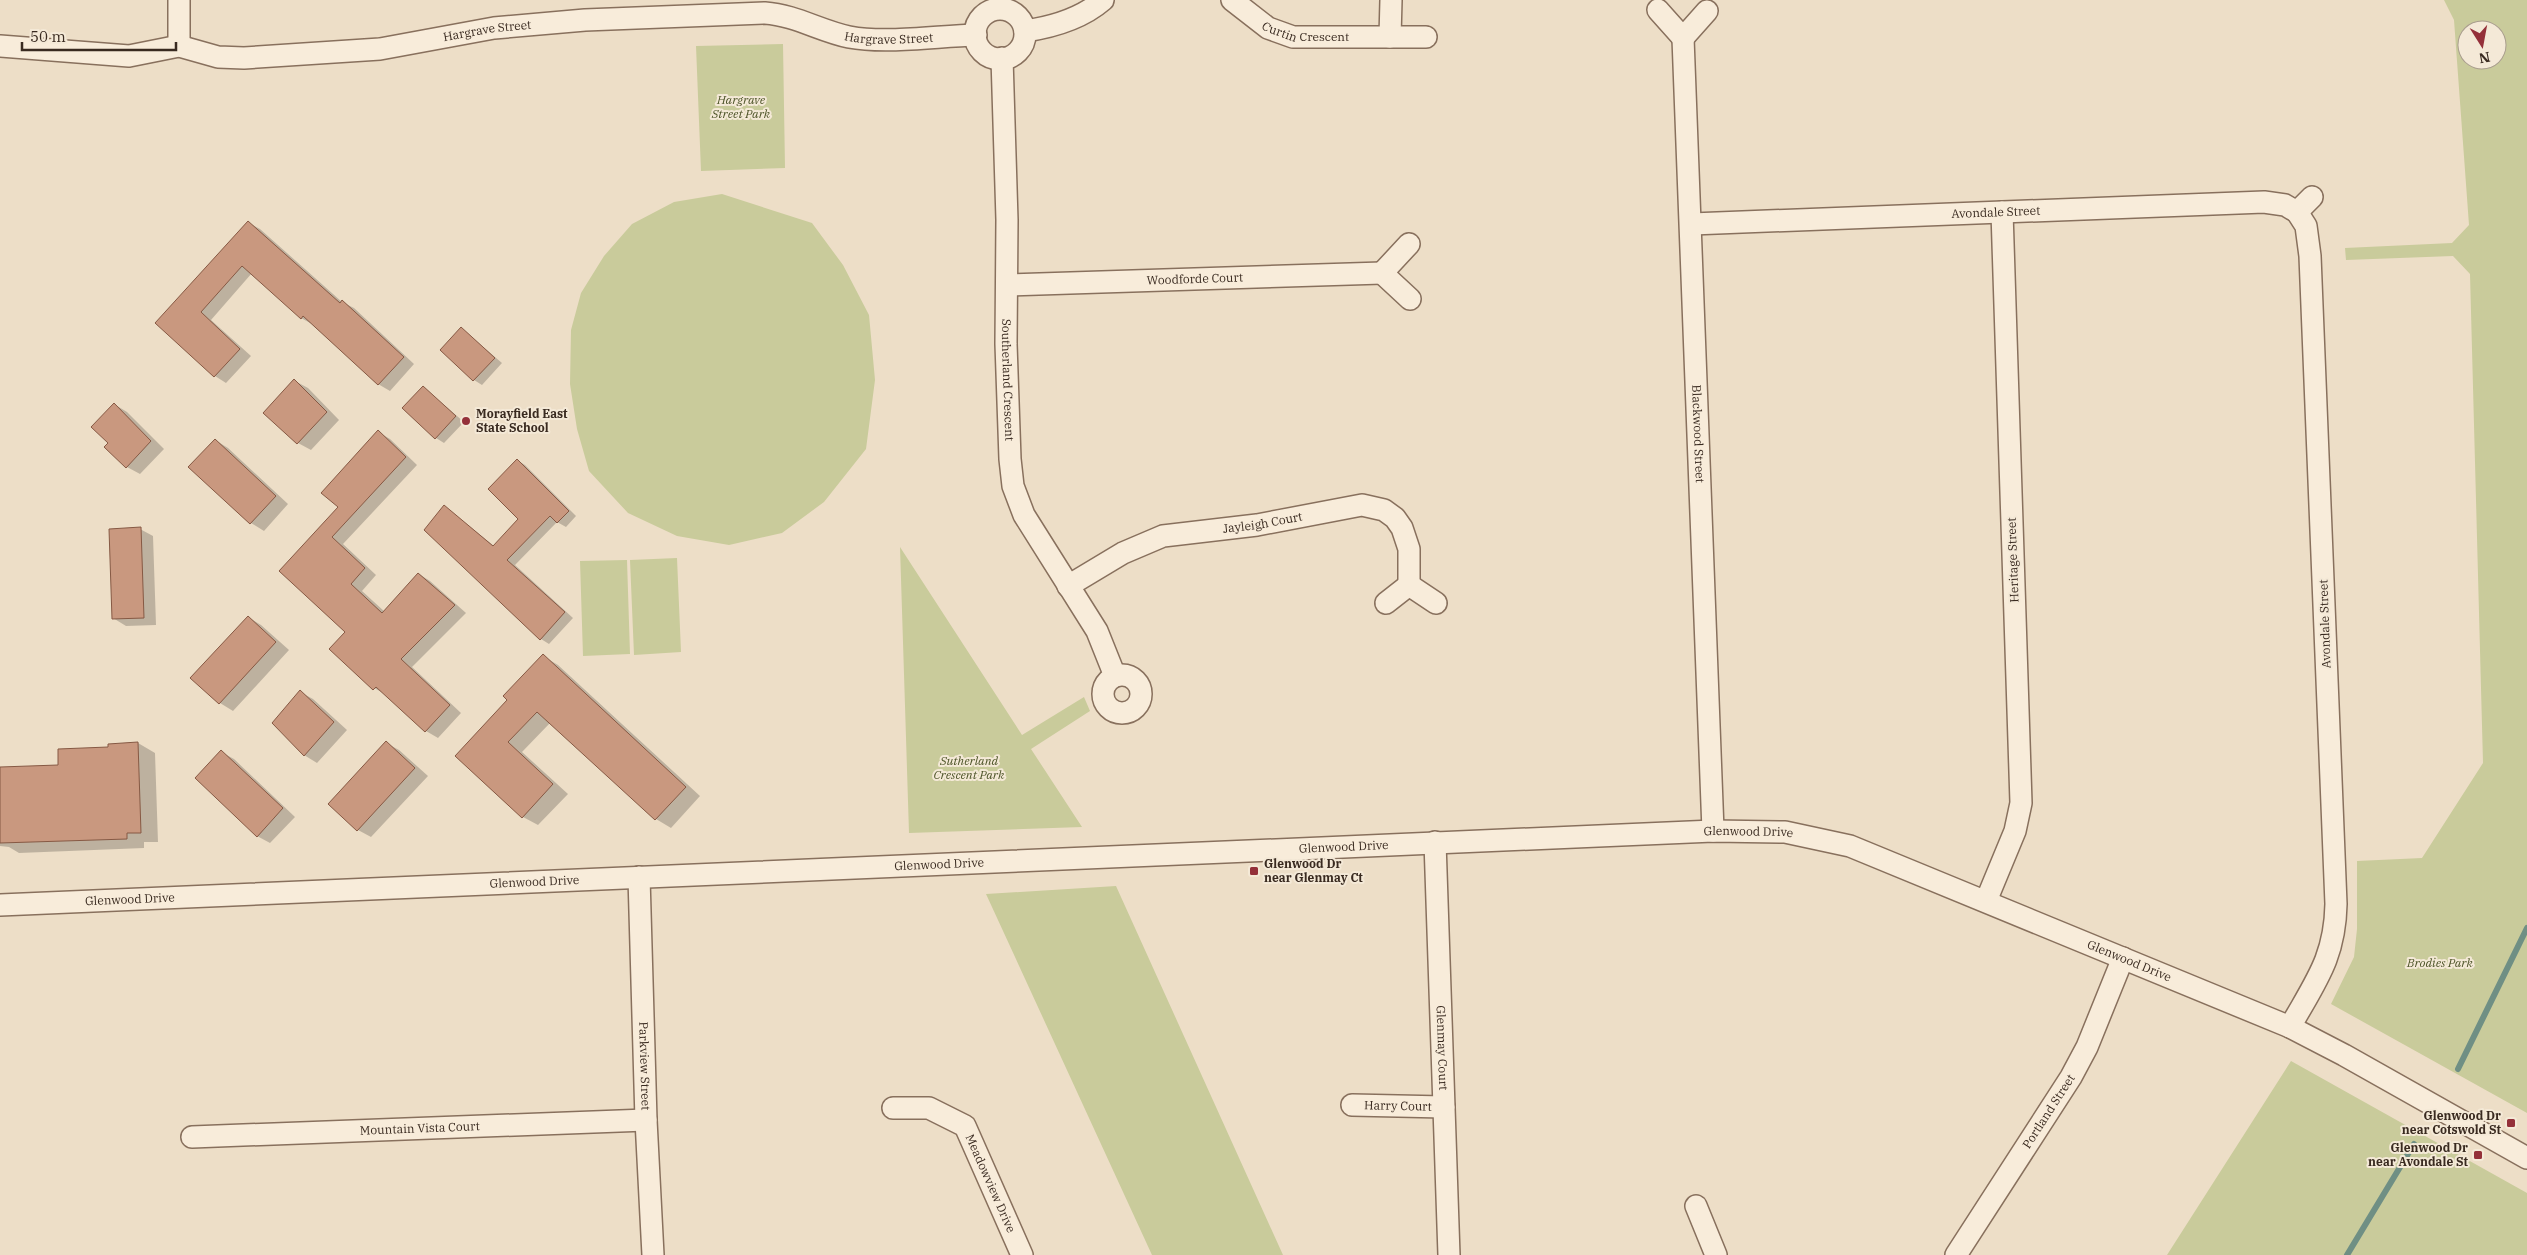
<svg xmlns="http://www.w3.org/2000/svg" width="2527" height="1255" viewBox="0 0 2527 1255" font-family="'IBM Plex Serif',serif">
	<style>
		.green { fill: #c9cb9b; fill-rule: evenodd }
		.shadow { fill: #0003 }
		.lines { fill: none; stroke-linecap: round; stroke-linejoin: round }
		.stream { stroke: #6f8f84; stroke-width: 6 }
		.building { fill: #c9987f; stroke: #865944 }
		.minor-casing { stroke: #88705d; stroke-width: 24 }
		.minor { stroke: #f8ecda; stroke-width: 21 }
		.poi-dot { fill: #943039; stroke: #f4e9d7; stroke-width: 2 }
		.labels { text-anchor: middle; stroke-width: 4; stroke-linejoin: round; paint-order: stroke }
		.street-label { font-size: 12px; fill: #392a20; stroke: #f4e9d7 }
		.park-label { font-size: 12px; font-style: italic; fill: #4d5428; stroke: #f4e9d7 }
		.poi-label { font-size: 12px; font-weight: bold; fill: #392a20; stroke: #f4e9d7; text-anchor: start }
	</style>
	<rect width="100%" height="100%" fill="#eddec7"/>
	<!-- green -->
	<path class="green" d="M 2444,0 L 2527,0 L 2527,1113 L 2331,1004 L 2354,957 L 2357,929 L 2357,861 L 2422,858 L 2483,763 L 2470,274 L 2453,256 L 2346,260 L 2345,248 L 2452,243 L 2469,225 L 2454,20 ZM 2467,30 L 2497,30 L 2497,60 L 2467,60 Z
		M 783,44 L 785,168 L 701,171 L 696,46 Z
		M 722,194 L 812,223 L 843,265 L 869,315 L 875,380 L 866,449 L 824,502 L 782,533 L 729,545 L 677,536 L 628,513 L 589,471 L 577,429 L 570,384 L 571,330 L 581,293 L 604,256 L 632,224 L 674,202 Z
		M 900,547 L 1022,735 L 1084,697 L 1090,711 L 1031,749 L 1082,827 L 909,833 Z
		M 677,558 L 681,652 L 634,655 L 630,560 Z
		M 627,560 L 630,654 L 583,656 L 580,561 Z
		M 1116,886 L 1283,1255 L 1152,1255 L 986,894 Z
		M 2291,1061 L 2527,1193 L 2527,1255 L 2167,1255 Z"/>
	<!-- shadow -->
	<path class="shadow" d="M 249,223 L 260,229 L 342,302 L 354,308 L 414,364 L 390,391 L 378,384 L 312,324 L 301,318 L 252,273 L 211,320 L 251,356 L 226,383 L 215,376 L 157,323 Z
		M 462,329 L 502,363 L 482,385 L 474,380 Z
		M 295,381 L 308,388 L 339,420 L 311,450 L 298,443 Z
		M 423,387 L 464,422 L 444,443 L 436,438 L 404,408 Z
		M 114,404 L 127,412 L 164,449 L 140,474 L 127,467 L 109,442 Z
		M 378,432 L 390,439 L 417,465 L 343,544 L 376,575 L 362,591 L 385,612 L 419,574 L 430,581 L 466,613 L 412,667 L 461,713 L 438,738 L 426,731 L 387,695 L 374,688 L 347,632 L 281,571 L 339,507 Z
		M 215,440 L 228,448 L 288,504 L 264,531 L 251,523 L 190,467 Z
		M 517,460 L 525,465 L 576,516 L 566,527 L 557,522 L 515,565 L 573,618 L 549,644 L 541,639 L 444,506 L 494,546 L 520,519 Z
		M 140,529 L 153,536 L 156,625 L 126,626 L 113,618 Z
		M 248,617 L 261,625 L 289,650 L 233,711 L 220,703 Z
		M 543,656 L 558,665 L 700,796 L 671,828 L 656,819 L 550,723 L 522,752 L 568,794 L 538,825 L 523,817 L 457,755 L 509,700 Z
		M 300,692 L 313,699 L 347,730 L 317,763 L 304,755 Z
		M 138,743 L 155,753 L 158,842 L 144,842 L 144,848 L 19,853 L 9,847 L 0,846 L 0,768 L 59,766 L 109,748 Z
		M 386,743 L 399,750 L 428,776 L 371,837 L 358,830 L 330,804 Z
		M 221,752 L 234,759 L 295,817 L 270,843 L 257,836 Z"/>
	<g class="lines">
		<!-- stream -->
		<path class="stream" d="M 2458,1069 L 2527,928
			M 2347,1255 L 2414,1144"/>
	</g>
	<!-- building -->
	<path class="building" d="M 248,221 L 340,303 L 342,300 L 404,357 L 378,385 L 303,316 L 301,319 L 242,266 L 201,312 L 240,349 L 214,377 L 155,323 Z
		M 461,327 L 495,358 L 473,381 L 440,350 Z
		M 294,379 L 327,412 L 297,444 L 263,413 Z
		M 423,386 L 456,416 L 435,439 L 402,408 Z
		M 114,403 L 151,441 L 126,468 L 104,447 L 108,443 L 91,427 Z
		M 378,430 L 406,457 L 332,537 L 365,568 L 351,584 L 382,613 L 418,573 L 455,605 L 401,659 L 450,705 L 425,732 L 376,687 L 373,690 L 329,649 L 345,632 L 279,571 L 338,507 L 321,493 Z
		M 215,439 L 276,496 L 250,524 L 188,467 Z
		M 517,459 L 569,511 L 557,523 L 550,516 L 507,560 L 565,612 L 540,640 L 424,530 L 444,505 L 493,546 L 518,519 L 488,489 Z
		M 141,527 L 144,618 L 112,619 L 109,529 Z
		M 248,616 L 276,642 L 219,704 L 190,678 Z
		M 543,654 L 686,787 L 655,820 L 537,712 L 508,742 L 553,784 L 522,818 L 455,756 L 507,700 L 503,696 Z
		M 300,690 L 334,722 L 304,756 L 272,723 Z
		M 386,741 L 415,768 L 357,831 L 328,804 Z
		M 138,742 L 141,833 L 127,833 L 127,839 L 0,843 L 0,767 L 58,765 L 58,749 L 108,747 L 108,744 Z
		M 221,750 L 283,808 L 257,837 L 195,778 Z"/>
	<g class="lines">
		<!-- minor casing -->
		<g class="minor-casing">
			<g id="minor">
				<path d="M 179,0 L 179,46"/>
				<path id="s1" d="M 1232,0 L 1268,28 L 1293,37 L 1426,37"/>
				<circle cx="1000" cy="34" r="25"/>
				<path d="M 1658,10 L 1683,38 L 1707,11"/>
				<path d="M 1025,31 C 1053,27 1081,19 1103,0"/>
				<path d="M 1390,37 L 1391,0"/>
				<path id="s2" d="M 1683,38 L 1713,831"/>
				<path id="s3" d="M 0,46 L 129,56 L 179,46 L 218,57 L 244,58 L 380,49 L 494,28 L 585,20 L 765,13 C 795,15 820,31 849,37 C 886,44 937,36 976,35"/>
				<path id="s4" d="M 1002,58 L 1007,220 L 1006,344 L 1010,459 L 1013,486 L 1024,515 L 1097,631 L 1115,676"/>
				<path id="s5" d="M 1692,224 L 2264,202 L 2285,205 L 2297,212 L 2312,197"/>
				<path d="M 1409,244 L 1382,273 L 1410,299"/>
				<path id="s6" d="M 1007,285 L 1382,273"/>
				<path id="s7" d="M 1068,586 L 1123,553 L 1163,536 L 1257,525 L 1362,505 L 1384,510 L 1395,518 L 1402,528 L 1409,549 L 1409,585"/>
				<path d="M 1386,603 L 1409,585 L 1436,603"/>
				<circle cx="1122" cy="694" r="19"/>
				<path id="s8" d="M 1435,842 L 1449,1255"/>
				<path id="s9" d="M 639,877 L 646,1120 L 653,1255"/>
				<path d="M 1986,901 L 2015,831 L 2021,803 L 2002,212"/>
				<path id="s10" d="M 0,905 L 1713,831 L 1785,832 L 1850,846 L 2290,1027 L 2344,1055 L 2527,1158"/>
				<path d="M 2290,1027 C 2315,982 2335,958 2336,904 L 2310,256 L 2306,226 L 2297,212"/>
				<path id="s11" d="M 1352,1105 L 1444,1107"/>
				<path id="s12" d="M 893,1108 L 929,1108 L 965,1126 L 1022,1255"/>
				<path id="s13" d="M 192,1137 L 646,1120"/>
				<path d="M 1696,1206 L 1716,1255"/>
				<path id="s14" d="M 1956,1255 L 2071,1077 L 2087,1047 L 2123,958"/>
			</g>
		</g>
		<!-- minor -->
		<use href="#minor" class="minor"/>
	</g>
	<!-- markers -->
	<g class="poi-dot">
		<circle cx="466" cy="421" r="5"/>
		<rect x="1249" y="866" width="10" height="10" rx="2.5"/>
		<rect x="2506" y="1118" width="10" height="10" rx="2.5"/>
		<rect x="2473" y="1150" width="10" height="10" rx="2.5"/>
	</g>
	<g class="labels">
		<!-- street labels -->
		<g class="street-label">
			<text dy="4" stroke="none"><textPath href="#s1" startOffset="84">Curtin Crescent</textPath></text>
			<text dy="4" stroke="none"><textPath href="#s3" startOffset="492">Hargrave Street</textPath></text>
			<text dy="4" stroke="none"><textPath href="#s3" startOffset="898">Hargrave Street</textPath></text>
			<text dy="4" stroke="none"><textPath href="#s5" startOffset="304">Avondale Street</textPath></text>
			<text dy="4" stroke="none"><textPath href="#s6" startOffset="188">Woodforde Court</textPath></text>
			<text dy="4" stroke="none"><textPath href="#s4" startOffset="322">Southerland Crescent</textPath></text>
			<text dy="4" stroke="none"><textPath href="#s2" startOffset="396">Blackwood Street</textPath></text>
			<text dy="4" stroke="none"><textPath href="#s7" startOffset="208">Jayleigh Court</textPath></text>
			<text transform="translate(2013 560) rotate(-92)" y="4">Heritage Street</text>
			<text transform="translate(2325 624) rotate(-92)" y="4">Avondale Street</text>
			<text dy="4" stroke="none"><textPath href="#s10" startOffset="1750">Glenwood Drive</textPath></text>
			<text dy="4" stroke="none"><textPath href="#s10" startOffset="1345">Glenwood Drive</textPath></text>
			<text dy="4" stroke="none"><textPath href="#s10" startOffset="940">Glenwood Drive</textPath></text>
			<text dy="4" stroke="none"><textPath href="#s10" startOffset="535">Glenwood Drive</textPath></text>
			<text dy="4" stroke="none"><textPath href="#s10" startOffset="130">Glenwood Drive</textPath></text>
			<text dy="4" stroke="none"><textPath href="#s10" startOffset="2155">Glenwood Drive</textPath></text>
			<text dy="4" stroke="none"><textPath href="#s8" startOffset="206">Glenmay Court</textPath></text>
			<text dy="4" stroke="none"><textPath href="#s9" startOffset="189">Parkview Street</textPath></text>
			<text dy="4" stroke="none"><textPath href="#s11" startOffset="46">Harry Court</textPath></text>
			<text dy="4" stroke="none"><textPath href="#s14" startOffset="171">Portland Street</textPath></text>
			<text dy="4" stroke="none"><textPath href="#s13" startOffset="228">Mountain Vista Court</textPath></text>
			<text dy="4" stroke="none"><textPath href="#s12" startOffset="139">Meadowview Drive</textPath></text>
		</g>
		<!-- park labels -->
		<g class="park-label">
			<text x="741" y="104">Hargrave<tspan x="741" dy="14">Street Park</tspan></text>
			<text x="969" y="765">Sutherland<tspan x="969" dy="14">Crescent Park</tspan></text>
			<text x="2440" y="967">Brodies Park</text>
		</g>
		<!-- poi labels -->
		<g class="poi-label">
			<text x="476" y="418">Morayfield East<tspan x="476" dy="14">State School</tspan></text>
			<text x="1264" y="868">Glenwood Dr<tspan x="1264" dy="14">near Glenmay Ct</tspan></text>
			<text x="2501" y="1120" text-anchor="end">Glenwood Dr<tspan x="2501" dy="14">near Cotswold St</tspan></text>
			<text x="2468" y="1152" text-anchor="end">Glenwood Dr<tspan x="2468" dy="14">near Avondale St</tspan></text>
		</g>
	</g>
	<!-- north arrow -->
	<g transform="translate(2482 45) rotate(169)"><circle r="24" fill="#f4e9d7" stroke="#a99d8e"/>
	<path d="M0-4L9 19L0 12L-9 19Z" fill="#943039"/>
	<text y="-8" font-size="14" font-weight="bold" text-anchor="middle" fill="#392a20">N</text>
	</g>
	<!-- scale -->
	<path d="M22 42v8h154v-8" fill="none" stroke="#392a20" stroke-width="2.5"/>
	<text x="30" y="42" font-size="15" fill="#392a20" stroke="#f4e9d7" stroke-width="4" paint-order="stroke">50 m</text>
</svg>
